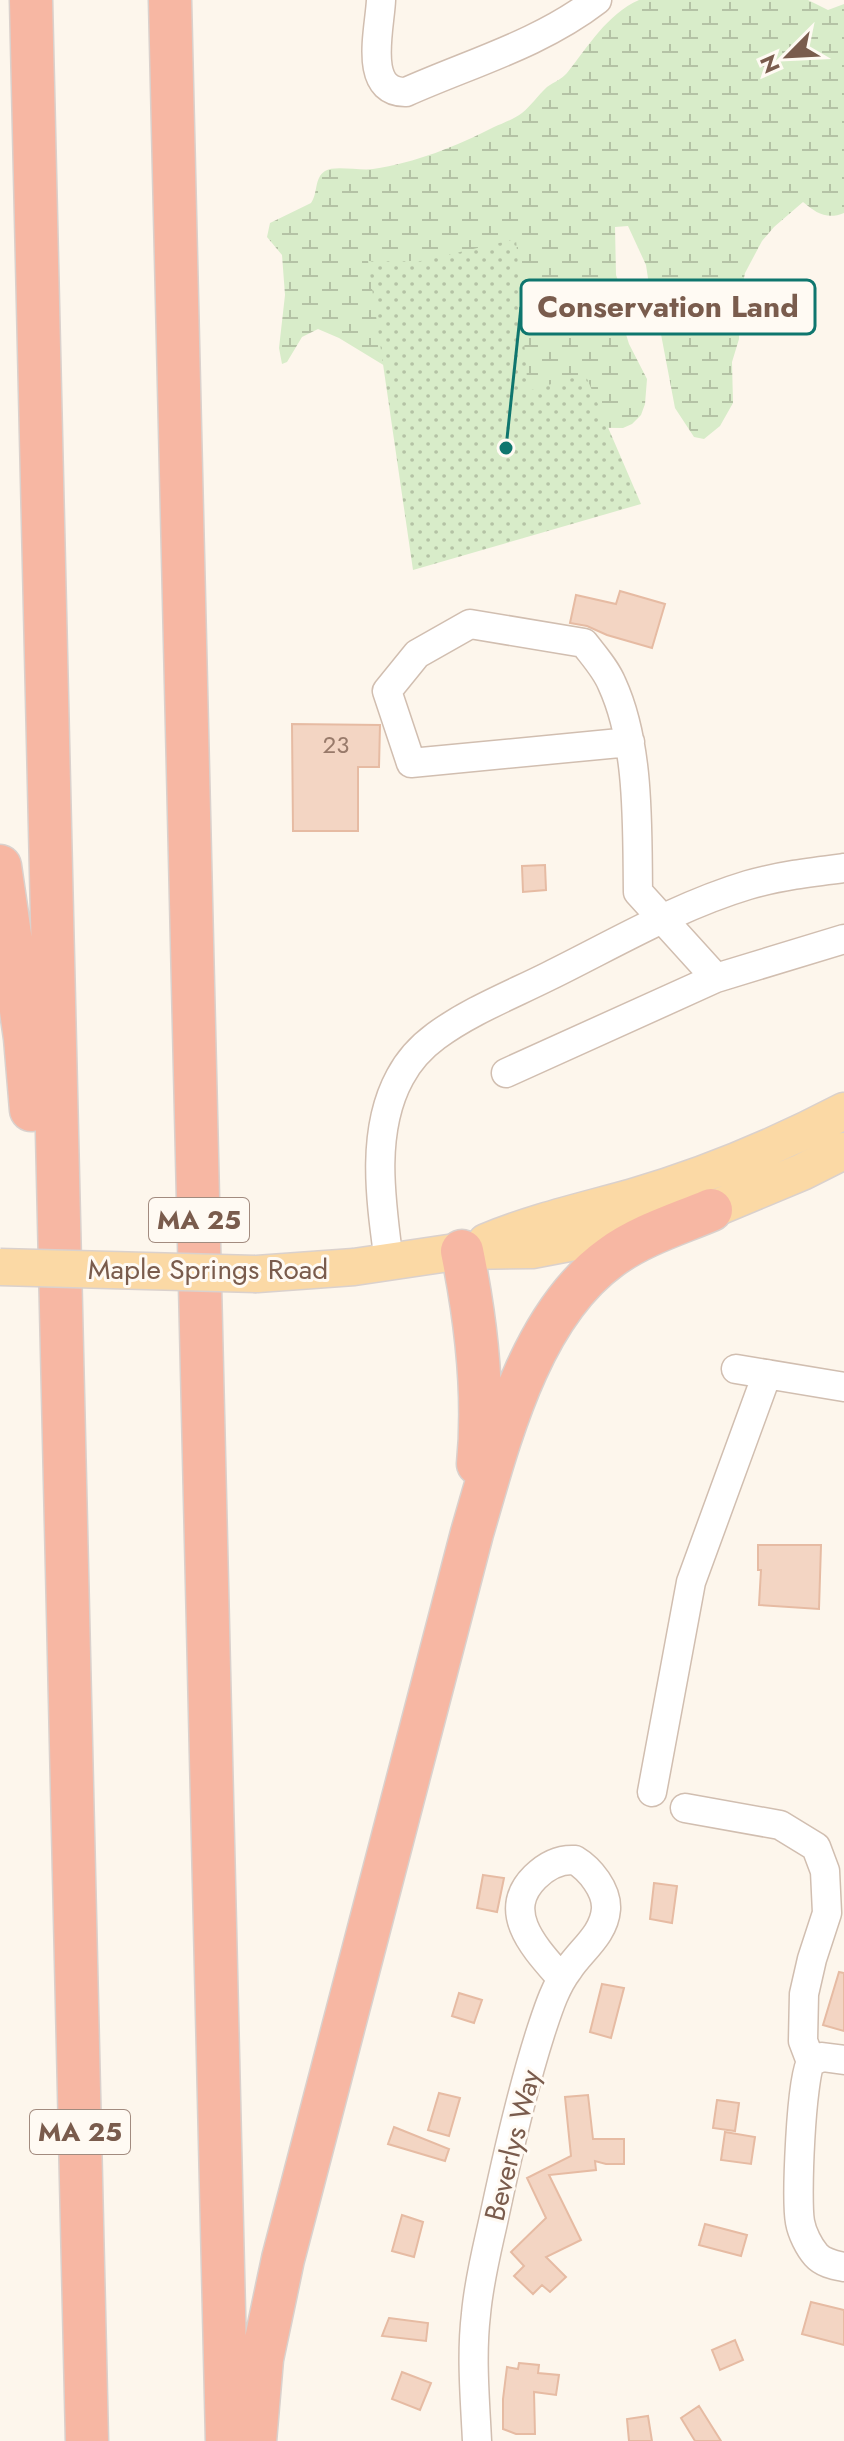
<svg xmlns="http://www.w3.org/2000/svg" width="844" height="2441" viewBox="0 0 844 2441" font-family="Jost,sans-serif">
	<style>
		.wetland { fill: url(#wetland-marsh) }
		.park { fill: url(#park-dots) }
		.building { fill: #f3d5c3; stroke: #e6bba3; stroke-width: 2 }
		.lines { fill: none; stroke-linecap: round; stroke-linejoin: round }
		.minor-casing { stroke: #d1beb0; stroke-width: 31 }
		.major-casing { stroke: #dad1cd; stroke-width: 39 }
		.highway-casing { stroke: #dad1cd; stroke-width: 45 }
		.minor { stroke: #fff; stroke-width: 28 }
		.major { stroke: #fbd9a5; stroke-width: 36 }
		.highway { stroke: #f7b7a3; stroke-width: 42 }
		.major-bridge-casing { stroke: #dad1cd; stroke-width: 39; stroke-linecap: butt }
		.major-bridge { stroke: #fbd9a5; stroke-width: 36 }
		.labels { text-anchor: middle; stroke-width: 6; stroke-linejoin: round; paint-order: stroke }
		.number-label { font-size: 24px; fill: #987a6a }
		.shield { fill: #fffaf3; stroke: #a28b7f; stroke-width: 2 }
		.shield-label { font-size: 26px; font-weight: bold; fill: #7a5c4d }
		.street-label { font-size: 28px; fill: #7a5c4d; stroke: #fffaf3 }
		.leader { fill: none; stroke: #0f766e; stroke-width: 3 }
		.callout-dot { fill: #0f766e; stroke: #fffaf3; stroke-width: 3 }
		.callout { fill: #fffaf3; stroke: #0f766e; stroke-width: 3 }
		.callout-label { font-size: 30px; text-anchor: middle; font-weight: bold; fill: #7a5c4d }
	</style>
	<defs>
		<pattern id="wetland-marsh" width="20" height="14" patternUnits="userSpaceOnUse" patternTransform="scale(2)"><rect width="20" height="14" fill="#d8ecc9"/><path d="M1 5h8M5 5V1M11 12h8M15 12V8" fill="none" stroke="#b4c2a5"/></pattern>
		<pattern id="park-dots" width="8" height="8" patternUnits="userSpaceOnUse" patternTransform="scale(2)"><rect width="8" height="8" fill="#d8ecc9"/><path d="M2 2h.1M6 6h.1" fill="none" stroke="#b4c2a5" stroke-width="1.8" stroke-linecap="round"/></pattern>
	</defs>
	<rect width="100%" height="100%" fill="#fdf6ec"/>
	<!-- wetland -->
	<path class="wetland" d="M 639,0 L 808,0 L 828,10 L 844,4 L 844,213 C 827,220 816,213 803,202 L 774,227 L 762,241 L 745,273 L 740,298 L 739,339 L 732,362 L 733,403 L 720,426 L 704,439 L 694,437 L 675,408 L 660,329 L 652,305 L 646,265 L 628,226 L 615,227 L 616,275 L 626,303 L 625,331 L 629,344 L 647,379 L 645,404 L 641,415 L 632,424 L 623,428 L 530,427 L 436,397 L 339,338 L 318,329 L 302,337 L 287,362 L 282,364 L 279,348 L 285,295 L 282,255 L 267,237 L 270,223 L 311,203 C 318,194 314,178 325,171 C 334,165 360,171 373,169 C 415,163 457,146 494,127 C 503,123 514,119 522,113 C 531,106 538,95 547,87 C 554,82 562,79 567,73 C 588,47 607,14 639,0 Z"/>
	<!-- park -->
	<path class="park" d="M 516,239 L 528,391 L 585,374 L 641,504 L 413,570 L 368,261 L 421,261 Z"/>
	<!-- building -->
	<path class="building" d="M 620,591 L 665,604 L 652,648 L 607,635 L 587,626 L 570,623 L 576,595 L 616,604 Z
		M 292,724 L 380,725 L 379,767 L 358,767 L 358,831 L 293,831 Z
		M 545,865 L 546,890 L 523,892 L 522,866 Z
		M 758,1545 L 821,1545 L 819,1609 L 759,1605 L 761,1570 L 758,1570 Z
		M 483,1875 L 504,1878 L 497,1912 L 477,1908 Z
		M 654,1883 L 677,1886 L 672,1923 L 650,1919 Z
		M 839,1972 L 844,1973 L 844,2031 L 823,2025 Z
		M 602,1984 L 624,1988 L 611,2038 L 590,2032 Z
		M 459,1993 L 482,2000 L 474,2023 L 452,2016 Z
		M 439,2093 L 460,2098 L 449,2136 L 428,2130 Z
		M 588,2095 L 593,2139 L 624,2139 L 624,2164 L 606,2164 L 595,2161 L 596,2170 L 549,2175 L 581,2240 L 546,2257 L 566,2277 L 550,2292 L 542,2285 L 533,2294 L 514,2276 L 524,2266 L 511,2252 L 546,2218 L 527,2178 L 571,2156 L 565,2097 Z
		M 717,2100 L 739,2103 L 735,2131 L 713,2128 Z
		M 394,2127 L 449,2149 L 445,2161 L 388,2144 Z
		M 725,2132 L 755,2137 L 751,2164 L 721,2160 Z
		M 402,2215 L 423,2222 L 414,2257 L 392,2251 Z
		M 705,2224 L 747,2235 L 741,2256 L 699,2245 Z
		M 811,2302 L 844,2310 L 844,2345 L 802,2334 Z
		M 389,2318 L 428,2323 L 426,2341 L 382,2336 Z
		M 735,2340 L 743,2360 L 720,2370 L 712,2350 Z
		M 519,2363 L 539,2365 L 538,2373 L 559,2375 L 556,2395 L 534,2392 L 535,2434 L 516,2434 L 503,2429 L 503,2399 L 507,2367 L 518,2369 Z
		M 402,2372 L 431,2383 L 420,2410 L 392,2399 Z
		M 699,2406 L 721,2441 L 695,2441 L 681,2418 Z
		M 648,2416 L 652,2441 L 629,2441 L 627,2419 Z"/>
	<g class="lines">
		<!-- minor casing -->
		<g class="minor-casing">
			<path id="minor" d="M 381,0 C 380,28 362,93 406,92 C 471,63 540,44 597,0
				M 630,742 L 411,763 L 387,691 L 417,654 L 470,624 L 584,643 C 594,656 606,669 612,684 C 640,745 637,827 638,892 L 716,978 L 844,939
				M 506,1073 L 716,978
				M 389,1262 C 381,1202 370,1132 400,1077 C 409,1060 421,1047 436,1036 C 470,1011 511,995 549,976 C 614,944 678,906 748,885 C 779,876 812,872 844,868
				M 736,1369 L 844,1387
				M 652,1792 L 691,1582 L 767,1374
				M 685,1808 L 780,1825 L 816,1847 L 825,1871 L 827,1913 L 812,1959 L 804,1994 L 803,2041 L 811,2062
				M 811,2062 C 801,2077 796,2200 800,2222 C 802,2233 809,2247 816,2255 C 823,2263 834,2265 844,2267
				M 811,2062 L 822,2057 L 844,2060
				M 477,2441 C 475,2399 471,2356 476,2314 C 479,2279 488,2246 495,2213 C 508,2152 522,2090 541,2031 C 548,2010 555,1987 568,1970 C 581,1950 604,1935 606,1909 C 607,1890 590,1869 575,1860 C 559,1859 546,1866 535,1877 C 499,1913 537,1950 562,1979"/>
		</g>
		<!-- major casing -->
		<g class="major-casing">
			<path id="major" d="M 486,1242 C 534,1222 583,1211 633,1197 C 705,1176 777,1146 844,1111
				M 257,1274 L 354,1267 L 462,1251 L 532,1250 L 611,1235 L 711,1210 L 802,1172 L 844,1151"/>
		</g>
		<!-- highway casing -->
		<g class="highway-casing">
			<path id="highway" d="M 31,0 L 87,2441
				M 170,0 L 227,2441
				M 0,866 L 25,1038 L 31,1110
				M 462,1251 C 476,1320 485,1393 478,1464
				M 255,2441 L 262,2359 L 283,2259 L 472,1533 C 499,1441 529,1316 611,1257 C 641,1235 678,1224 711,1210"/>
		</g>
		<!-- minor -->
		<use href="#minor" class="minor"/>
		<!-- major -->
		<use href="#major" class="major"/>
		<!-- highway -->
		<use href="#highway" class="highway"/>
		<!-- major-bridge casing -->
		<g class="major-bridge-casing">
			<path id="major-bridge" d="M 0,1267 L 257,1274"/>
		</g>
		<!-- major-bridge -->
		<use href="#major-bridge" class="major-bridge"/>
	</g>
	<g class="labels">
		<!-- number labels -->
		<g class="number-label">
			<text x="336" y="753">23</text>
		</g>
		<!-- shield labels -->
		<g class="shield">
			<rect x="149" y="1198" width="100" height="44" rx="6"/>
			<rect x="30" y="2110" width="100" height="44" rx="6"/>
		</g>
		<g class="shield-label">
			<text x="199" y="1229">MA 25</text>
			<text x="80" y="2141">MA 25</text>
		</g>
		<!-- street labels -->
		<g class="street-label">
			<text x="208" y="1279">Maple Springs Road</text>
			<text transform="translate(512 2145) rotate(-76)" y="10">Beverlys Way</text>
		</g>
	</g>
	<!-- callouts -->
	<path class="leader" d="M506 448L521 307"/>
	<circle class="callout-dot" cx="506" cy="448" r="8"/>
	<rect class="callout" x="521" y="280" width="294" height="54" rx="8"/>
	<g class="callout-label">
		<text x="668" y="317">Conservation Land</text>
	</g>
	<!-- north arrow -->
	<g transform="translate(788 56) rotate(246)" stroke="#fffaf3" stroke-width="6" paint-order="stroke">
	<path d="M0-6L14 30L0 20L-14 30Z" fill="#7a5c4d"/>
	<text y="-12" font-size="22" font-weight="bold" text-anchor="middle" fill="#7a5c4d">N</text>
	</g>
</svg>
